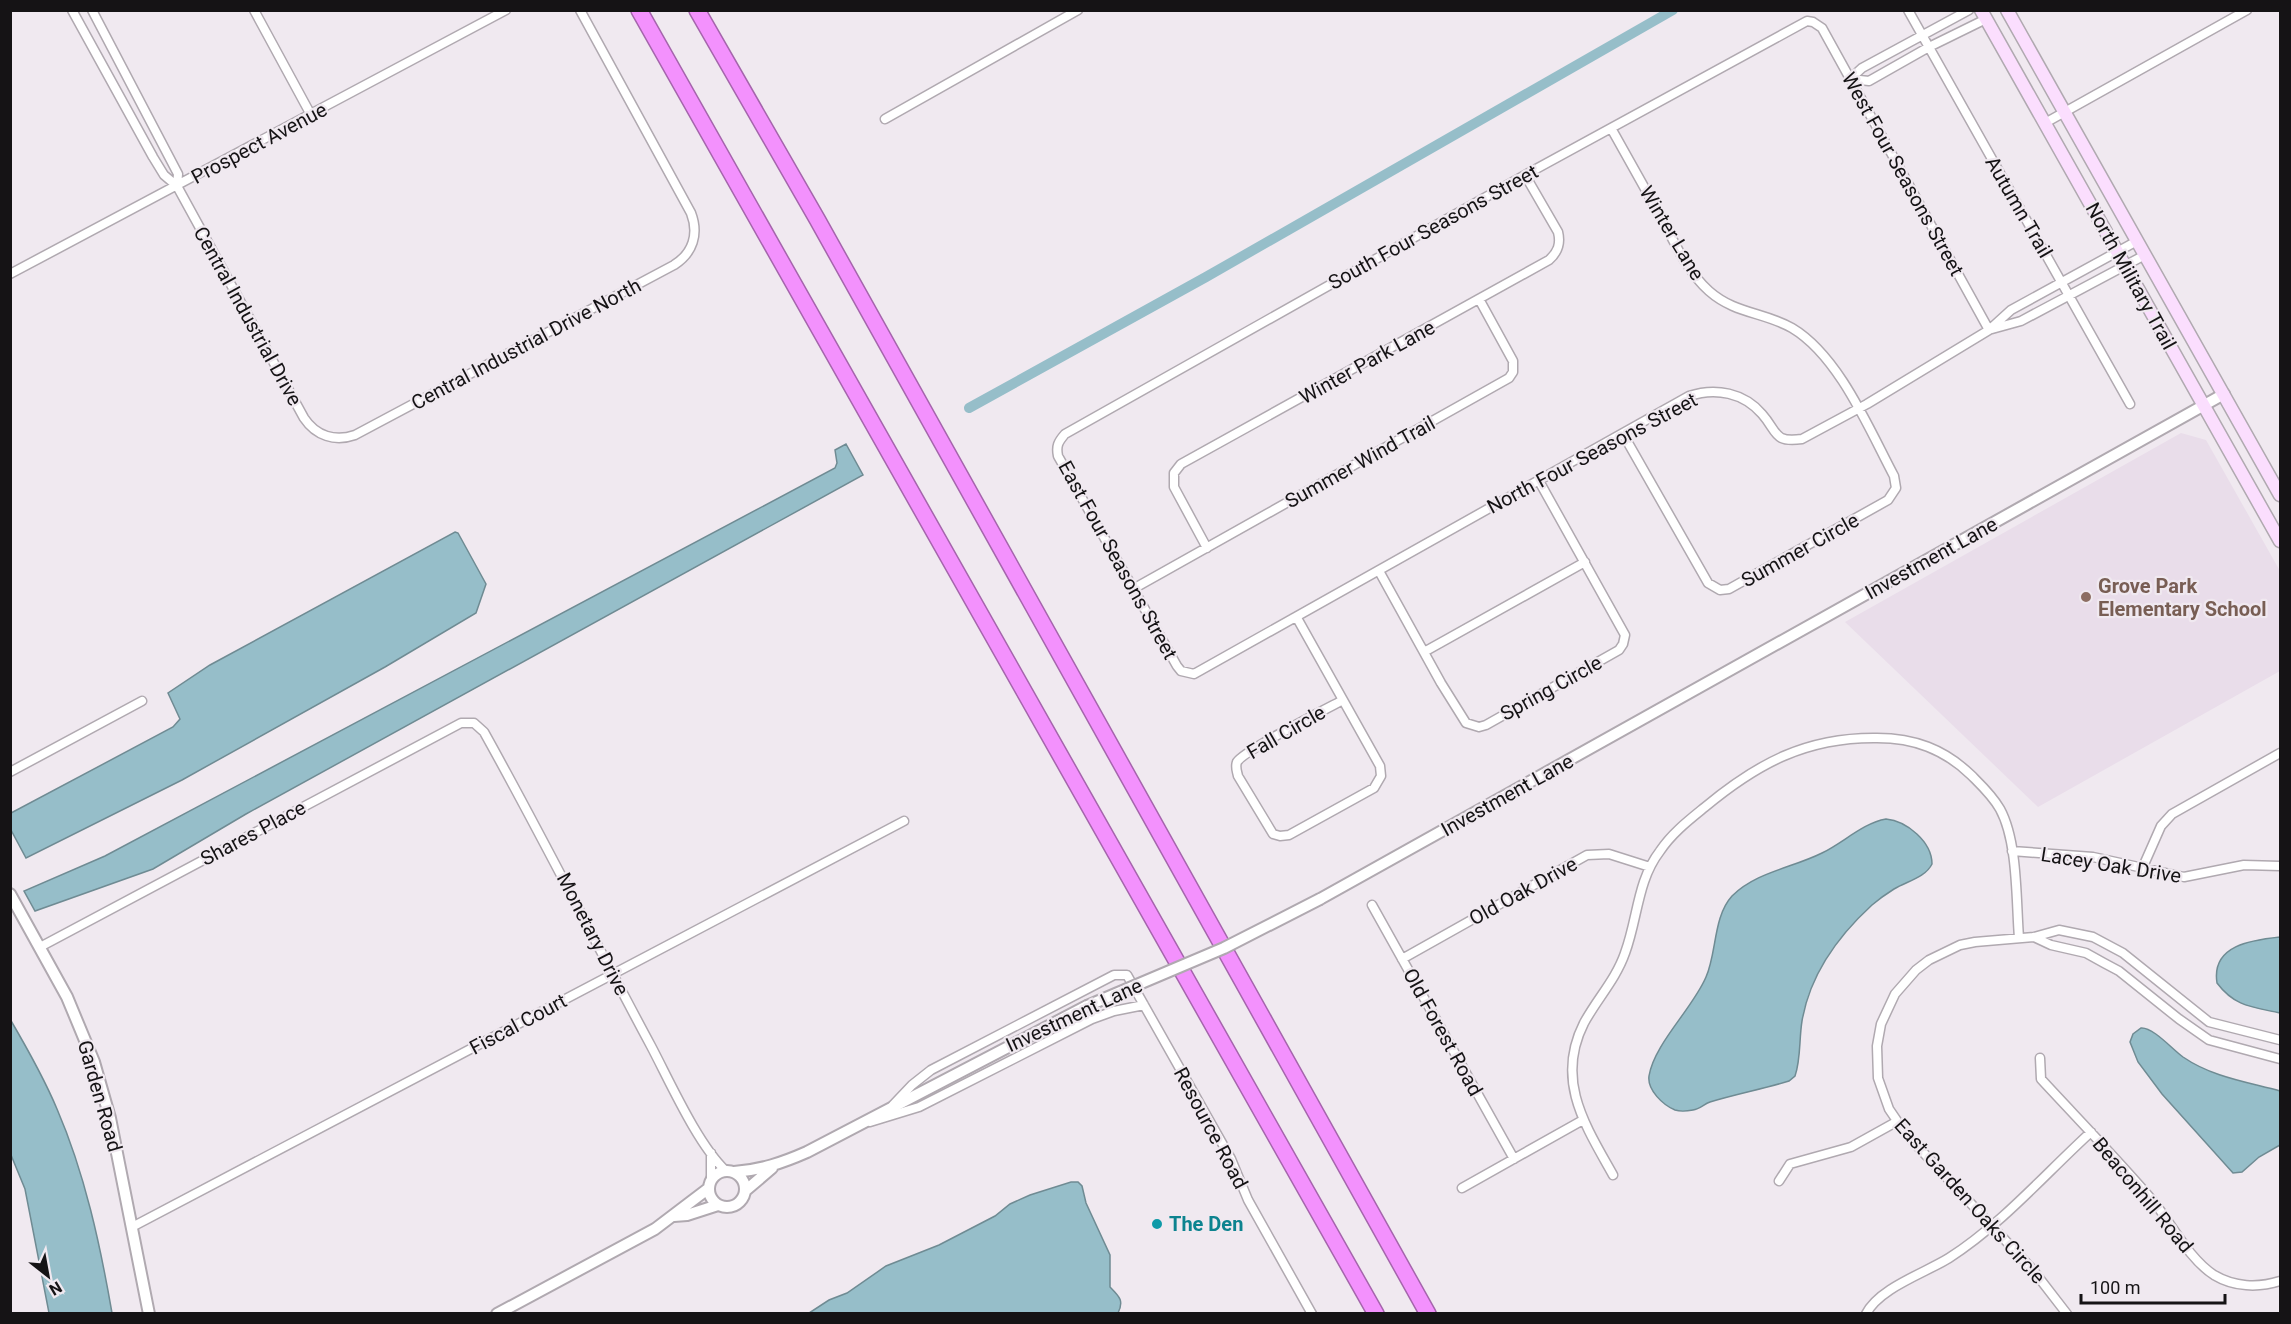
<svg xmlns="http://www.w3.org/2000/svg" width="2291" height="1324" viewBox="0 0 2291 1324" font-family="Roboto,sans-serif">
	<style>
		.built { fill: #e9ddea }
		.water { fill: #96bec9; stroke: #6f8b93; stroke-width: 1.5 }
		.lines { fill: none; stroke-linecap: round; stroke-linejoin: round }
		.canal { stroke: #96bec9; stroke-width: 10 }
		.minor-casing { stroke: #b0a9b0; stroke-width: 11 }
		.tertiary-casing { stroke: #b0a9b0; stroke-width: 14 }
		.secondary-casing { stroke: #b0a9b0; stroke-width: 15 }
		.motorway-casing { stroke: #a565ac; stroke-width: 18 }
		.minor { stroke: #fff; stroke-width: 8 }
		.tertiary { stroke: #fff; stroke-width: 10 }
		.secondary { stroke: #fbdefe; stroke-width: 12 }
		.motorway { stroke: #f391fd; stroke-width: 15 }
		.tertiary-bridge-casing { stroke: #b0a9b0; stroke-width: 14; stroke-linecap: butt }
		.tertiary-bridge { stroke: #fff; stroke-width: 10 }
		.education-dot { fill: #8d6e63; stroke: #f0e9f0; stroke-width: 2 }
		.culture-dot { fill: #0f9aa8; stroke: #f0e9f0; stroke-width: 2 }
		.labels { text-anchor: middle; stroke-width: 4.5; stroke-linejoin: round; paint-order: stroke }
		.street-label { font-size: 20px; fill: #151315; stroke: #f0e9f0 }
		.education-label { font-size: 20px; font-weight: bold; fill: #785e54; stroke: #f0e9f0; text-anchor: start }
		.culture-label { font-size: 20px; font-weight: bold; fill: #0d838f; stroke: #f0e9f0; text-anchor: start }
	</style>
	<rect width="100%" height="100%" fill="#f0e9f0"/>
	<!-- built -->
	<path class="built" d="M 2181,433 L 2206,440 L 2280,571 L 2280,671 L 2038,807 L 1845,622 Z"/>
	<!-- water -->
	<path class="water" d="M 846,444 L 863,475 L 246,814 L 153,869 L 35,911 L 24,891 L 105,856 L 835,468 L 837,463 L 835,450 Z
		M 455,532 L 458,533 L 486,584 L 476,613 L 385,667 L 182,780 L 26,858 L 11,830 L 11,813 L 173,727 L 180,719 L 168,693 L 210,665 Z
		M 1886,819 C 1907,821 1932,842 1932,864 C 1925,878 1907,881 1894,889 C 1886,894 1879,899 1872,905 C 1837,937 1810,974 1802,1021 C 1799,1039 1801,1059 1795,1076 L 1789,1081 C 1763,1089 1736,1094 1710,1102 C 1704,1104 1700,1109 1693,1110 C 1688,1111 1681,1112 1675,1110 C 1663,1105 1647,1090 1649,1076 C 1654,1044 1693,1008 1706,977 C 1717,952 1713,917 1732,896 C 1756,872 1792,868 1822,853 C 1843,843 1863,823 1886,819 Z
		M 2280,937 L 2280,1013 C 2253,1007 2235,1007 2217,983 C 2211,945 2252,940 2280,937 Z
		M 10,1019 C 27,1048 44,1078 57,1109 C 85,1174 100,1244 112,1313 L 49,1313 L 25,1189 L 11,1155 Z
		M 2141,1028 C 2153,1027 2172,1049 2183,1057 C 2212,1077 2247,1082 2280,1091 L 2280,1145 L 2259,1157 L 2242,1172 L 2233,1173 L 2162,1094 L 2138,1062 L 2130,1042 L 2133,1034 Z
		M 1071,1182 L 1078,1182 L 1082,1186 L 1086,1203 L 1110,1255 L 1110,1287 C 1120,1297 1124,1301 1118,1313 L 809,1313 L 829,1300 L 847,1293 L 886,1266 L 939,1245 L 995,1216 L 1010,1204 L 1030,1195 Z"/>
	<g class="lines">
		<!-- canal -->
		<path class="canal" d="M 969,408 L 1206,277 L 1673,10"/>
		<!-- minor casing -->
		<g class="minor-casing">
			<path id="minor" d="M 72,10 L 153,157 L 164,175 L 177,186 L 304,418 C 316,436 335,442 355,435 L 674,265 C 693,253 699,234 691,213 L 580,10
				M 92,10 L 178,174 L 177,186
				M 254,10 L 311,115
				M 1908,10 L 2130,404
				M 1850,79 L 1869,81 L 1929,47 L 1986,19
				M 1850,79 L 1862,68 L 1969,10
				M 885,119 L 1078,10
				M 2045,123 L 2247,10
				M 1611,128 C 1628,158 1645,189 1662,219 C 1675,244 1688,272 1709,291 C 1735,314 1764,312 1792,328 C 1839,356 1869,429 1894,476 L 1896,488 L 1888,500 L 1729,589 L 1720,590 L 1708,583 L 1623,434
				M 10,274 L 506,10
				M 1992,329 L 2021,321 L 2145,255
				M 1989,330 L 1822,28 L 1813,22 L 1807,21 L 1525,175 L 1065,434 C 1058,442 1056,446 1058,456 L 1177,666 L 1181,671 L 1194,674 L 1689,396 C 1716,387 1744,393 1762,414 C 1778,432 1773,443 1802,439 L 1867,404 L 1989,330 L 2011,310 L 2137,241
				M 1207,548 L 1174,487 L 1174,473 L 1181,464 L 1549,260 C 1558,252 1561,244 1558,232 L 1525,175
				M 1379,571 L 1441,683 L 1466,723 L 1479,727 L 1486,725 L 1619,650 L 1623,644 L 1625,635 L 1539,481
				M 1133,589 L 1509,378 L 1513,372 L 1513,361 L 1479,299
				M 1297,618 L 1380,766 L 1381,776 L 1374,788 L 1289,835 L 1280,836 L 1273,834 L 1238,776 C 1237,771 1235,767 1237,762 C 1243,751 1326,709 1343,700
				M 1424,652 L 1585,562
				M 10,772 L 142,701
				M 2012,851 L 2093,857 L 2184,877 L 2244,865 L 2280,866
				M 2142,869 L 2161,826 L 2172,814 L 2280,753
				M 1372,905 L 1514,1159
				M 2034,937 L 2051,945 L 2086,953 L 2104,963 L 2119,971 L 2179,1019 L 2209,1040 L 2280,1059
				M 40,947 L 461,723 L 474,723 L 484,732 C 542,836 595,942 651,1046 C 670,1082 698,1145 726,1171
				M 1402,959 L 1587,855 L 1609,854 L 1650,867
				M 2040,1058 L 2041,1079 C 2078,1119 2117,1159 2153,1201 C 2172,1224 2188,1258 2214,1275 C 2234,1287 2258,1288 2280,1281
				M 893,1105 L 912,1085 L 931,1070 L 1114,975 L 1127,975 L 1231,1159 L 1248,1200 L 1312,1314
				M 870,1122 L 919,1107 L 1092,1019 L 1114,1011 L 1144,1005
				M 711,1153 L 711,1181
				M 1613,1175 C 1585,1125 1555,1080 1584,1023 C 1597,999 1616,979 1625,953 C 1638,918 1637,881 1660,851 C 1672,833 1689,820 1705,807 C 1758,763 1807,737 1877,738 C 1914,738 1944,749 1971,775 C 1981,785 1992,795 2000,809 C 2018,842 2016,900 2019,938
				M 1779,1181 L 1790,1164 L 1851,1147 L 1896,1122
				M 1462,1188 L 1583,1120
				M 132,1227 L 904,821
				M 1866,1314 C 1879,1288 1925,1273 1949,1258 C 2002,1224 2045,1174 2091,1132
				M 2067,1314 L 2033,1270 L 1906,1134 L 1889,1109 L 1878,1078 L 1877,1046 L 1881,1024 L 1895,994 L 1916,970 L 1929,960 L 1960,945 L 1975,942 L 2034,937 L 2059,930 L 2093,937 L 2123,953 L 2209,1022 L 2280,1040"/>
		</g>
		<!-- tertiary casing -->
		<g class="tertiary-casing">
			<path id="tertiary" d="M 10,894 L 67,997 L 94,1062 L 110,1118 L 149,1314
				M 1320,899 L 2224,394
				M709 1189a18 18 0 1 1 36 0a18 18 0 1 1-36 0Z
				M 734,1172 C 761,1170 782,1163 807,1152 L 1087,1006
				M 745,1191 L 772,1168
				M 674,1216 L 687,1215 L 718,1205
				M 497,1314 L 655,1229 L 709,1188"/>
		</g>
		<!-- secondary casing -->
		<g class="secondary-casing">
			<path id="secondary" d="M 1981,10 L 2280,541
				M 2007,10 L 2280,495"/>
		</g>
		<!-- motorway casing -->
		<g class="motorway-casing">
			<path id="motorway" d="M 639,10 L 1376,1314
				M 697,10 L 817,219 L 1428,1314"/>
		</g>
		<!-- minor -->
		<use href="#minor" class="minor"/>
		<!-- tertiary -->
		<use href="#tertiary" class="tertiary"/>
		<!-- secondary -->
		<use href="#secondary" class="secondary"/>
		<!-- motorway -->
		<use href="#motorway" class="motorway"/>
		<!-- tertiary-bridge casing -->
		<g class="tertiary-bridge-casing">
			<path id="tertiary-bridge" d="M 1087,1006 L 1224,948 L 1320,899"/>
		</g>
		<!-- tertiary-bridge -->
		<use href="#tertiary-bridge" class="tertiary-bridge"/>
	</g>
	<!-- markers -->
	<circle class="education-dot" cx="2086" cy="597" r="6"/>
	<circle class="culture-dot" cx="1157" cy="1224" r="6"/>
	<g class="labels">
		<!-- street labels -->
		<g class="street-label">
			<text transform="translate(259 143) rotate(-28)" y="7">Prospect Avenue</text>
			<text transform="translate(1903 174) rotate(61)" y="7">West Four Seasons Street</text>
			<text transform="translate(2019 207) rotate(60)" y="7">Autumn Trail</text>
			<text transform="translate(1433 227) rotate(-29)" y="7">South Four Seasons Street</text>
			<text transform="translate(1672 233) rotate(59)" y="7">Winter Lane</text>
			<text transform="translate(2131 276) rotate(61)" y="7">North Military Trail</text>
			<text transform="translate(248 316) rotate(61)" y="7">Central Industrial Drive</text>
			<text transform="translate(526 344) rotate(-28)" y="7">Central Industrial Drive North</text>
			<text transform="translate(1367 362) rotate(-29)" y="7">Winter Park Lane</text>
			<text transform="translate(1592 453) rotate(-28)" y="7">North Four Seasons Street</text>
			<text transform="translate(1360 462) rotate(-29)" y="7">Summer Wind Trail</text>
			<text transform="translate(1800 550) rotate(-29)" y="7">Summer Circle</text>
			<text transform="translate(1931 558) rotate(-29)" y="7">Investment Lane</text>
			<text transform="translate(1118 560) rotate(61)" y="7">East Four Seasons Street</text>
			<text transform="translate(1551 688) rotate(-29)" y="7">Spring Circle</text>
			<text transform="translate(1286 732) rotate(-30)" y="7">Fall Circle</text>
			<text transform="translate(1507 795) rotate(-29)" y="7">Investment Lane</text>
			<text transform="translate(253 833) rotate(-28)" y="7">Shares Place</text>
			<text transform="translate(2111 865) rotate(9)" y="7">Lacey Oak Drive</text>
			<text transform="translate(1523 891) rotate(-29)" y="7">Old Oak Drive</text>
			<text transform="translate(593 934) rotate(63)" y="7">Monetary Drive</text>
			<text transform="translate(1074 1015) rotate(-25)" y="7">Investment Lane</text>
			<text transform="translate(518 1024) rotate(-28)" y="7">Fiscal Court</text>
			<text transform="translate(1443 1032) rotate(61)" y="7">Old Forest Road</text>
			<text transform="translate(100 1096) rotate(74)" y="7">Garden Road</text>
			<text transform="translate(1211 1128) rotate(62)" y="7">Resource Road</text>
			<text transform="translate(2143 1195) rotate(50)" y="7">Beaconhill Road</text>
			<text transform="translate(1970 1201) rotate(48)" y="7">East Garden Oaks Circle</text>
		</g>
		<!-- education labels -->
		<g class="education-label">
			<text x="2098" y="593">Grove Park<tspan x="2098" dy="23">Elementary School</tspan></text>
		</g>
		<!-- culture labels -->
		<g class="culture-label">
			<text x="1169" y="1231">The Den</text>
		</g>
	</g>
	<!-- border -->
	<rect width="2291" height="1324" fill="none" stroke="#151315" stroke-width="24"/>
	<!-- north arrow -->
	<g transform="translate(48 1276) rotate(149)" stroke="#f0e9f0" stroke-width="4.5" paint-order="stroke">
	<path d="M0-4.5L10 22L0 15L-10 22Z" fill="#151315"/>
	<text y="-9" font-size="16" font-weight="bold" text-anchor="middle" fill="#151315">N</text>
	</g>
	<!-- scale -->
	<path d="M2081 1294v9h144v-9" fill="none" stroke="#151315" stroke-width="3"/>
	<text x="2090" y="1294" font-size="18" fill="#151315" stroke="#f0e9f0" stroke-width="4.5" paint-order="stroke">100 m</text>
</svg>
